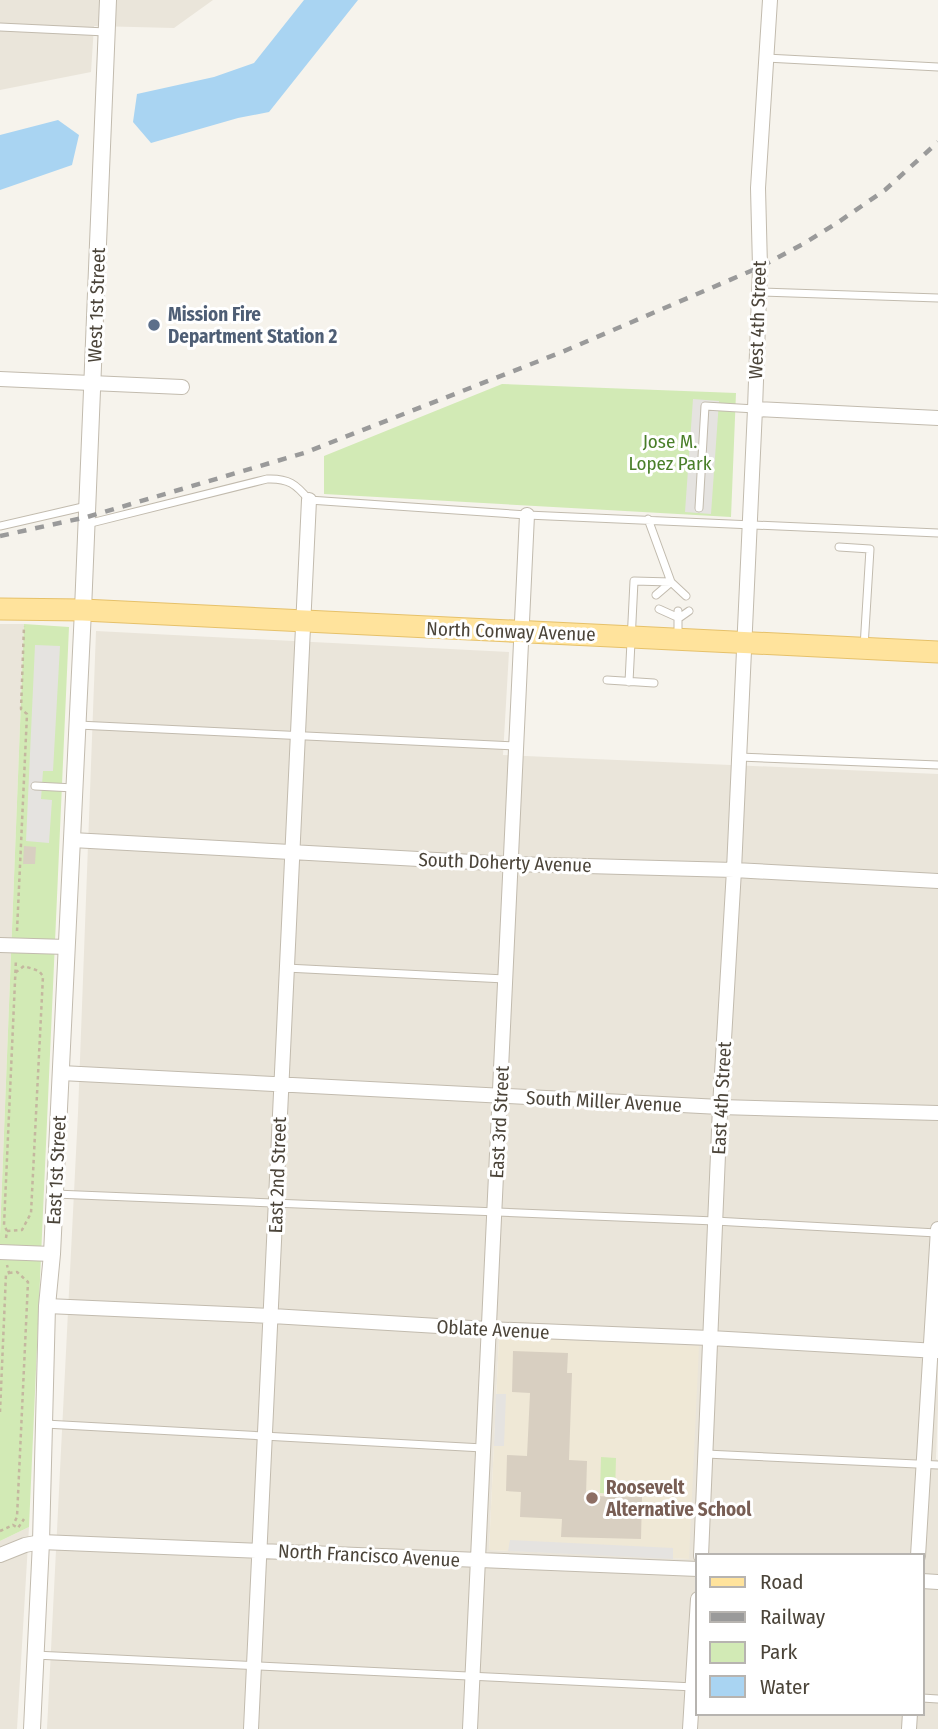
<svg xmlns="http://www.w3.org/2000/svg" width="938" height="1729" viewBox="0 0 938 1729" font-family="'Fira Sans Condensed',sans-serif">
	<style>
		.residential { fill: #eae5da; fill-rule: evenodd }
		.education { fill: #efe8d6 }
		.green { fill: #d2eab5 }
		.parking { fill: #e5e3e0 }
		.water { fill: #a9d4f2 }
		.building { fill: #d8cfc1 }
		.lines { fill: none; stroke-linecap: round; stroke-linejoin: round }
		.service-casing { stroke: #c2bbae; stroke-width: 9 }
		.minor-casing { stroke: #c2bbae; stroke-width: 16 }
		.tertiary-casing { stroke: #c2bbae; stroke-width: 18 }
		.primary-casing { stroke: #e6c16a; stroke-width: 23 }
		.path { stroke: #c4b79f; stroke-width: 2.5; stroke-dasharray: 3.5 3.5; stroke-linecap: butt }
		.service { stroke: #fff; stroke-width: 7 }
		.minor { stroke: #fff; stroke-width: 14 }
		.tertiary { stroke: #fff; stroke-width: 16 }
		.primary { stroke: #ffe39c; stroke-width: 21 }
		.rail { stroke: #9a9a9a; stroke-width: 4.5; stroke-dasharray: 9 9; stroke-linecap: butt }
		.service-dot { fill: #5c6f8a; stroke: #fff; stroke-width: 2.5 }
		.education-dot { fill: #8d6e63; stroke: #fff; stroke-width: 2.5 }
		.labels { text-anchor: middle; stroke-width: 6; stroke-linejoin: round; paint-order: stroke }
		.street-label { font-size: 19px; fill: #4b4439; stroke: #fff }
		.service-label { font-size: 19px; font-weight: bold; fill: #4e5e75; stroke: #fff; text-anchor: start }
		.park-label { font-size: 19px; fill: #4a7f2a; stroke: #fff }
		.education-label { font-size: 19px; font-weight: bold; fill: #785e54; stroke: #fff; text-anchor: start }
	</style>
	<rect width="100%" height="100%" fill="#f6f3ec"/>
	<!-- residential -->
	<path class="residential" d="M 0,0 L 213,0 L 174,28 L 94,26 L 91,72 L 0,90 Z
		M 0,624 L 24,624 L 0,1233 Z
		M 96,631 L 509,652 L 503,755 L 938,774 L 938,1408 L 936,1459 L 938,1460 L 938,1729 L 47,1729 L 78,1113 ZM 499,1337 L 689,1559 L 489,1550 ZM 698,1556 L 922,1556 L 922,1713 L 698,1713 Z
		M 29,1527 L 17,1729 L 0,1729 L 0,1541 Z"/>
	<!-- education -->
	<path class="education" d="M 499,1337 L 699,1346 L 689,1559 L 489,1550 Z"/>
	<!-- green -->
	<path class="green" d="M 502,384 L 736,393 L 731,517 L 324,494 L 324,456 Z
		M 24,624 L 69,627 L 29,1527 L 0,1541 L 0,1234 Z
		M 601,1457 L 616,1458 L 615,1494 L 600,1493 Z"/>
	<!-- parking -->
	<path class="parking" d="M 693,399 L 719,401 L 711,514 L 685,512 Z
		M 35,645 L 60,646 L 53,771 L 43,771 L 41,799 L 52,800 L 49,843 L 26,841 Z
		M 496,1394 L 506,1394 L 504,1446 L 494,1446 Z
		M 510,1540 L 673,1548 L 673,1559 L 508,1551 Z"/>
	<!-- water -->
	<path class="water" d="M 304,0 L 358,0 L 269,112 L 238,118 L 151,143 L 133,122 L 137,94 L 214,77 L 254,63 Z
		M 58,120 L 79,135 L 72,165 L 0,190 L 0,135 Z"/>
	<!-- building -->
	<path class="building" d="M 24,846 L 36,847 L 35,864 L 23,864 Z
		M 513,1351 L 568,1353 L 567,1373 L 572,1373 L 569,1460 L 587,1461 L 586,1496 L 642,1497 L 641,1539 L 561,1537 L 562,1519 L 520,1517 L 521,1492 L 506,1491 L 507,1455 L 527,1456 L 530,1393 L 512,1392 Z"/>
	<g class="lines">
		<!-- service casing -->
		<g class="service-casing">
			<path id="service" d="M 0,27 L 106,32
				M 766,58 L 938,67
				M 760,292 L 938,298
				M 699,508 L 705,406 L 755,409
				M 87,524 L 267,479 C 288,478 296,484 309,500 L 527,515 L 938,533
				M 0,526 L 87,506
				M 839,547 L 870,549 L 864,647
				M 671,582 L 686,596
				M 656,595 L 670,583
				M 659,609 L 679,618
				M 678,611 L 678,637
				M 679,618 L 689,611
				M 607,680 L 654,683
				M 629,682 L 634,581 L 671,582 L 648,519
				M 78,725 L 516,746
				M 739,757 L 938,765
				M 35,786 L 74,788
				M 286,968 L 505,979
				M 55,1194 L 715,1221 L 937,1233
				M 45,1424 L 483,1448
				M 706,1454 L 938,1465
				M 35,1655 L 694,1687
				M 922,1698 L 938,1699"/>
		</g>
		<!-- minor casing -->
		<g class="minor-casing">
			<path id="minor" d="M 0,379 L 182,387
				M 755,409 L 938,418
				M 72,840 L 512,864 L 734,870 L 938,881
				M 0,945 L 67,947
				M 61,1073 L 720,1107 L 938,1113
				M 0,1252 L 52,1254
				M 47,1306 L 272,1316 L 488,1329 L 710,1338 L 938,1351
				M 0,1555 L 25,1545 L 41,1542 L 698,1569
				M 701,1556 L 720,1107 L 734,870 L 755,409 L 760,267 L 758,188 L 770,0
				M 918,1556 L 938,1229
				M 922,1581 L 938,1582
				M 251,1729 L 309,500
				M 470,1729 L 527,515
				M 690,1729 L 698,1599
				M 909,1729 L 910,1713"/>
		</g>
		<!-- tertiary casing -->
		<g class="tertiary-casing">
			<path id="tertiary" d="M 32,1729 L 41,1542 L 47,1306 L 52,1254 L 83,610 L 108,0"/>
		</g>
		<!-- primary casing -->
		<g class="primary-casing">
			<path id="primary" d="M 0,609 L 83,610 L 938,652"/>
		</g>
		<!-- path -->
		<path class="path" d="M 17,931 L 27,714 L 21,709 L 24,626
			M 7,1231 L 4,1225 L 16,959
			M 6,1238 L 7,1231 L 22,1230 L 31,1213 L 43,976 L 39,971 L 24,966 L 15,973
			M 9,1273 L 17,1272 L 28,1282 L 17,1517 L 13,1525
			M 0,1412 L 6,1274 L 9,1273 L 7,1265
			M 0,1531 L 13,1525 L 18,1528 L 24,1519"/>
		<!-- service -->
		<use href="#service" class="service"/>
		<!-- minor -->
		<use href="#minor" class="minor"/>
		<!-- tertiary -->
		<use href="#tertiary" class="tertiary"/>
		<!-- primary -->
		<use href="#primary" class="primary"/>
		<!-- rail -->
		<path class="rail" d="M 0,536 L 87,517 L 304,453 L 562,352 L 760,267 L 803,244 L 837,223 L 885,190 L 938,142"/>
	</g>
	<!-- markers -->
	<circle class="service-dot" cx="154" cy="325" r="7"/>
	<circle class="education-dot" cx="592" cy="1498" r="7"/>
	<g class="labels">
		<!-- street labels -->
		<g class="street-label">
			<text transform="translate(96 305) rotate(-88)" y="7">West 1st Street</text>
			<text transform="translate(757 320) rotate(-88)" y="7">West 4th Street</text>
			<text transform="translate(511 631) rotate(2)" y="7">North Conway Avenue</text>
			<text transform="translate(505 862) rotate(2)" y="7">South Doherty Avenue</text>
			<text transform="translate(721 1098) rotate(-87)" y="7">East 4th Street</text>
			<text transform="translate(604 1101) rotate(3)" y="7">South Miller Avenue</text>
			<text transform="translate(499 1122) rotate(-87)" y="7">East 3rd Street</text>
			<text transform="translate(56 1170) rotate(-87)" y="7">East 1st Street</text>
			<text transform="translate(277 1175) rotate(-88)" y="7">East 2nd Street</text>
			<text transform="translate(493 1329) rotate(3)" y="7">Oblate Avenue</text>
			<text transform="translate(369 1555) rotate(3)" y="7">North Francisco Avenue</text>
		</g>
		<!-- service labels -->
		<g class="service-label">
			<text x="168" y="321">Mission Fire<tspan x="168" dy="22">Department Station 2</tspan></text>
		</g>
		<!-- park labels -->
		<g class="park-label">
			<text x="670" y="448">Jose M.<tspan x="670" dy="22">Lopez Park</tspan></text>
		</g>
		<!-- education labels -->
		<g class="education-label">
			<text x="606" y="1494">Roosevelt<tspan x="606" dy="22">Alternative School</tspan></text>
		</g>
	</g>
	<!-- legend -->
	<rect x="696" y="1554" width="228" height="161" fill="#ffffff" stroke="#b7b4b0" stroke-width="2"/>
	<rect x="710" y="1577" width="35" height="10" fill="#ffe39c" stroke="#b7b4b0" stroke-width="2"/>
	<text x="760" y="1589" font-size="21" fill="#4b4439">Road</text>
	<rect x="710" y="1612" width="35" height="10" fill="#9a9a9a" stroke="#b7b4b0" stroke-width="2"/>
	<text x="760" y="1624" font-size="21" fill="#4b4439">Railway</text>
	<rect x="710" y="1642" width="35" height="21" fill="#d2eab5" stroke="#b7b4b0" stroke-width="2"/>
	<text x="760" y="1659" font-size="21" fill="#4b4439">Park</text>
	<rect x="710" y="1676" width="35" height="21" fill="#a9d4f2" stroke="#b7b4b0" stroke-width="2"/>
	<text x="760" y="1694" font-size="21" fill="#4b4439">Water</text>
</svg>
